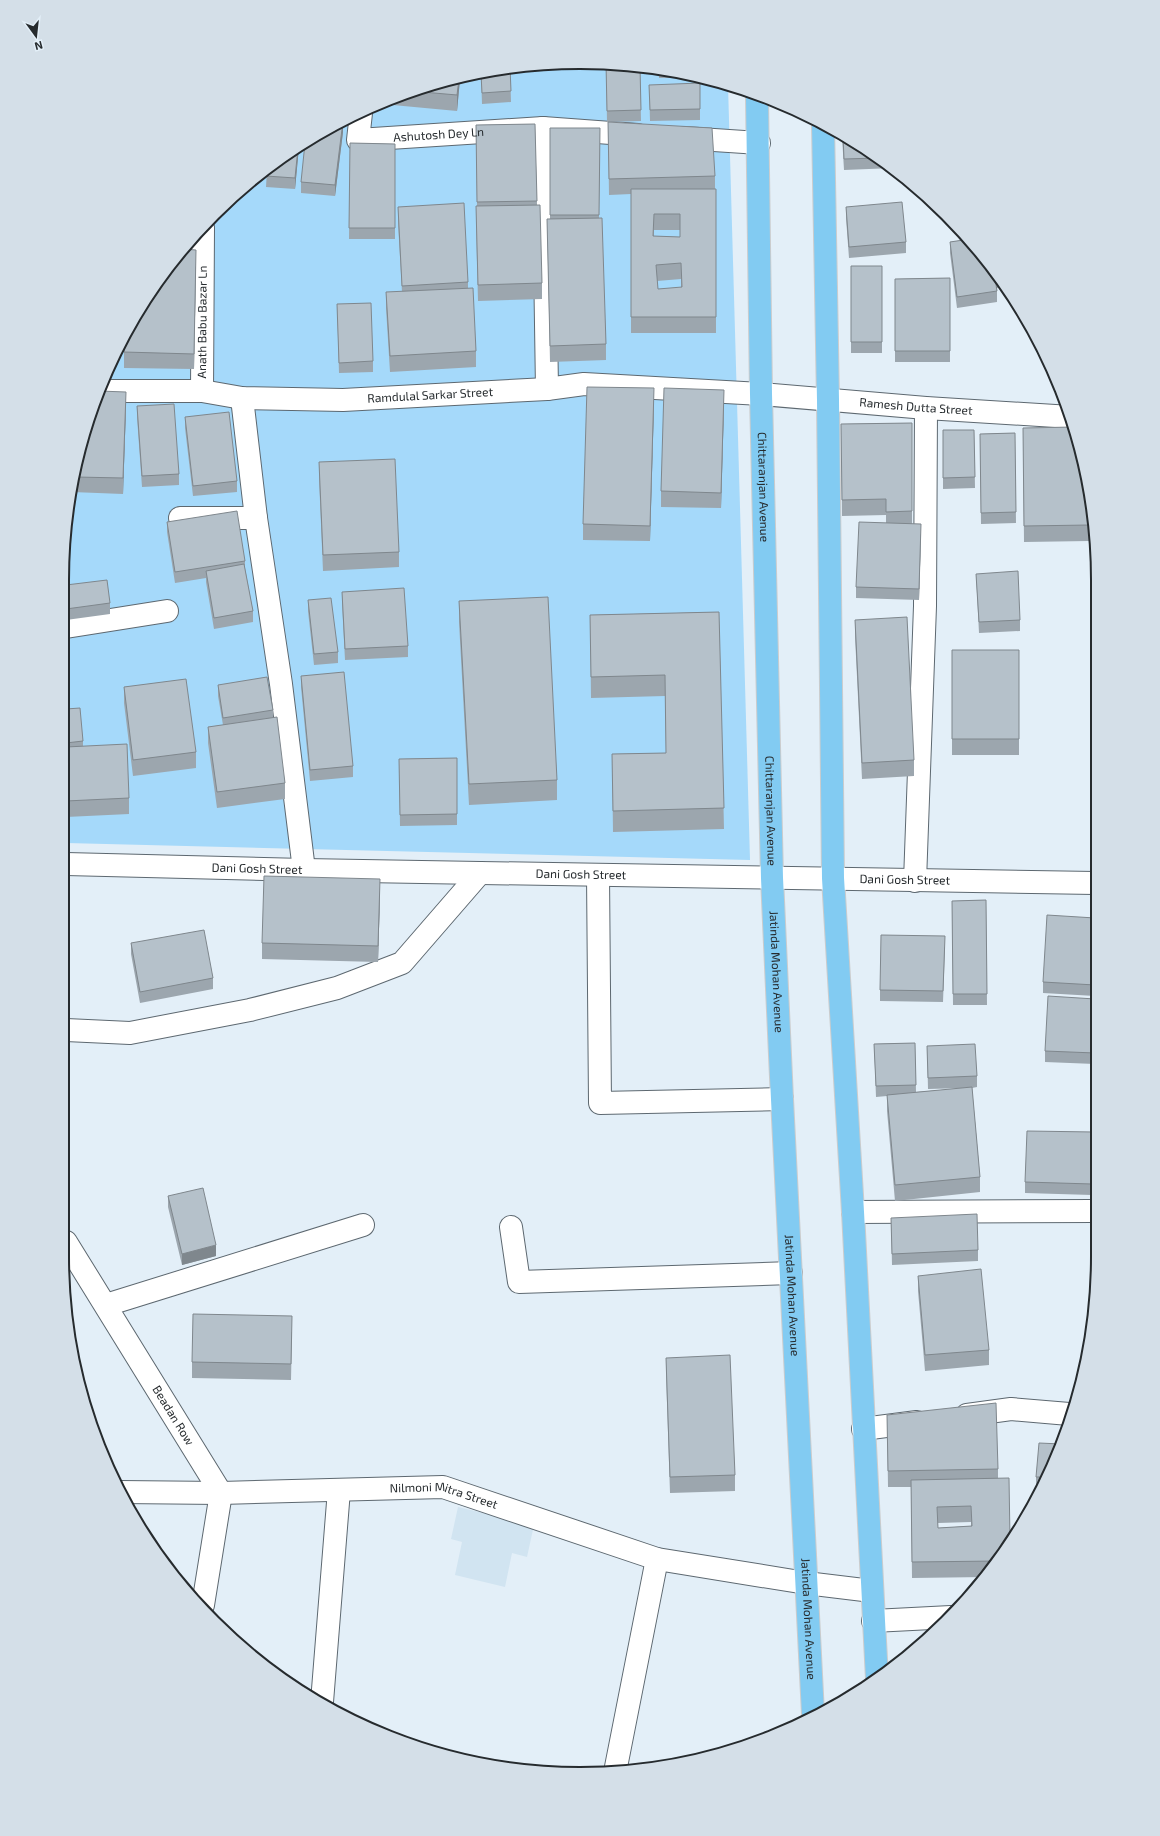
<svg xmlns="http://www.w3.org/2000/svg" width="1160" height="1836" viewBox="0 0 1160 1836" font-family="'Exo 2',sans-serif">
	<style>
		.built { fill: #d1e4f1 }
		.green { fill: #a5d9fa }
		.lines { fill: none; stroke-linecap: round; stroke-linejoin: round }
		.minor-casing { stroke: #5d6870; stroke-width: 24 }
		.major-casing { stroke: #cbcccd; stroke-width: 24 }
		.minor { stroke: #fff; stroke-width: 22 }
		.major { stroke: #82cbf2; stroke-width: 22 }
		.wall { fill: #9ca6ae; fill-rule: evenodd }
		.shaded-wall { fill: #7f878d }
		.building { fill: #b5c1ca; stroke: #7f878d; fill-rule: evenodd }
		.labels { text-anchor: middle; stroke-width: 3; stroke-linejoin: round; paint-order: stroke }
		.street-label { font-size: 12px; fill: #262b2e; stroke: #e3eff8 }
		.rim { fill: none; stroke: #262b2e; stroke-width: 2 }
	</style>
	<rect width="100%" height="100%" fill="#e3eff8"/>
	<!-- built -->
	<path class="built" d="M 458,1507 L 534,1525 L 527,1557 L 512,1553 L 505,1587 L 455,1575 L 462,1542 L 451,1539 Z"/>
	<!-- green -->
	<path class="green" d="M 614,63 L 714,80 L 728,85 L 750,860 L 66,843 L 66,513 L 101,382 L 169,265 L 238,191 L 321,132 L 413,90 L 512,66 Z"/>
	<g class="lines">
		<!-- minor casing -->
		<g class="minor-casing">
			<g id="minor">
				<path id="s1" d="M 361,113 L 358,140 L 543,128 L 638,135"/>
				<path d="M 543,128 L 547,389"/>
				<path d="M 684,138 L 759,143"/>
				<path id="s2" d="M 99,391 L 202,391 L 242,398 L 343,400 L 547,389 L 584,384 L 761,394 L 926,408 L 1071,417"/>
				<path id="s3" d="M 202,391 L 203,228"/>
				<path d="M 242,398 L 256,518 L 281,684 L 304,870"/>
				<path d="M 180,518 L 256,518"/>
				<path d="M 66,627 L 167,611"/>
				<path id="s4" d="M 66,864 L 304,870 L 1095,883"/>
				<path d="M 598,875 L 600,1103 L 782,1099"/>
				<path d="M 915,881 L 925,606 L 926,408"/>
				<path d="M 66,1030 L 130,1033 L 250,1010 L 337,988 L 402,963 L 480,873"/>
				<path d="M 853,1212 L 1094,1211"/>
				<path d="M 511,1227 L 519,1282 L 791,1273"/>
				<path id="s5" d="M 66,1242 L 221,1493 L 203,1605"/>
				<path d="M 106,1305 L 363,1225"/>
				<path d="M 967,1415 L 1011,1409 L 1069,1414"/>
				<path d="M 863,1429 L 917,1422"/>
				<path id="s6" d="M 120,1492 L 221,1493 L 443,1487 L 657,1559 L 806,1583 L 872,1591"/>
				<path d="M 873,1621 L 951,1617"/>
				<path d="M 322,1702 L 339,1490"/>
				<path d="M 615,1772 L 657,1559"/>
			</g>
		</g>
		<!-- major casing -->
		<g class="major-casing">
			<g id="major">
				<path id="s7" d="M 757,96 L 761,394 L 772,878 L 782,1099 L 813,1714"/>
				<path d="M 823,124 L 828,400 L 833,878 L 853,1212 L 877,1679"/>
			</g>
		</g>
		<!-- minor -->
		<use href="#minor" class="minor"/>
		<!-- major -->
		<use href="#major" class="major"/>
	</g>
	<!-- wall -->
	<path class="wall" d="M 606,63 L 640,67 L 641,121 L 607,122 Z
		M 582,64 L 582,68 L 518,71 L 518,66 Z
		M 510,67 L 511,102 L 482,104 L 481,74 Z
		M 659,71 L 701,78 L 659,78 Z
		M 460,79 L 457,111 L 382,104 L 413,90 Z
		M 649,85 L 700,109 L 700,120 L 650,121 Z
		M 608,122 L 715,176 L 715,189 L 716,189 L 716,333 L 631,333 L 631,194 L 609,195 ZM 654,230 L 680,230 L 680,237 L 654,236 ZM 681,279 L 681,288 L 658,289 L 657,281 Z
		M 535,124 L 537,205 L 542,283 L 542,299 L 478,301 L 476,222 L 476,206 L 477,206 L 476,125 Z
		M 550,128 L 600,128 L 599,218 L 606,344 L 606,360 L 550,362 L 547,219 L 550,219 Z
		M 343,132 L 335,196 L 301,193 L 301,182 Z
		M 842,136 L 894,168 L 844,170 Z
		M 350,143 L 395,144 L 395,239 L 349,239 Z
		M 299,147 L 295,189 L 266,187 L 267,170 Z
		M 398,207 L 468,282 L 468,288 L 476,351 L 476,367 L 390,372 L 386,308 L 386,292 L 402,292 L 398,223 Z
		M 846,207 L 906,242 L 906,253 L 849,258 L 846,218 Z
		M 970,239 L 1004,287 L 997,288 L 997,302 L 957,308 L 950,253 L 950,242 Z
		M 196,266 L 194,369 L 124,368 L 124,343 Z
		M 851,266 L 882,266 L 882,353 L 851,353 Z
		M 950,278 L 950,362 L 895,362 L 895,279 Z
		M 337,304 L 373,361 L 373,372 L 339,373 Z
		M 99,391 L 126,407 L 123,494 L 72,492 Z
		M 654,404 L 650,541 L 583,540 L 583,524 Z
		M 724,405 L 721,508 L 661,507 L 661,491 Z
		M 137,406 L 179,474 L 179,485 L 142,487 L 137,417 Z
		M 185,417 L 237,481 L 237,492 L 193,496 L 185,428 Z
		M 912,423 L 912,524 L 921,535 L 919,600 L 856,598 L 856,587 L 886,523 L 886,515 L 842,516 L 841,424 Z
		M 1023,428 L 1088,503 L 1089,541 L 1024,542 Z
		M 943,430 L 974,430 L 975,488 L 943,489 Z
		M 1015,433 L 1016,523 L 981,524 L 980,434 Z
		M 319,462 L 399,552 L 399,567 L 323,571 L 319,478 Z
		M 167,522 L 245,561 L 245,568 L 253,611 L 253,622 L 214,629 L 206,582 L 206,578 L 175,583 L 167,532 Z
		M 976,574 L 1020,620 L 1020,631 L 979,633 Z
		M 66,585 L 110,603 L 110,614 L 66,620 Z
		M 342,592 L 408,646 L 408,657 L 345,660 L 342,603 Z
		M 308,600 L 338,652 L 338,663 L 314,665 L 308,611 Z
		M 459,601 L 557,780 L 557,800 L 469,805 L 459,622 Z
		M 719,612 L 724,829 L 613,832 L 612,754 L 666,753 L 665,696 L 591,698 L 590,615 Z
		M 855,620 L 914,760 L 914,776 L 862,779 L 855,636 Z
		M 952,650 L 1019,650 L 1019,755 L 952,755 Z
		M 301,676 L 353,766 L 353,777 L 310,781 L 301,687 Z
		M 218,685 L 273,710 L 273,718 L 285,783 L 285,799 L 217,808 L 208,743 L 208,727 L 223,725 L 218,696 Z
		M 124,687 L 196,752 L 196,768 L 133,776 L 124,703 Z
		M 66,709 L 83,741 L 83,746 L 129,798 L 129,814 L 66,817 Z
		M 457,758 L 457,825 L 400,826 L 399,759 Z
		M 380,895 L 378,962 L 262,959 L 262,943 Z
		M 986,900 L 987,1005 L 953,1005 L 952,901 Z
		M 1095,918 L 1095,996 L 1043,993 L 1043,982 Z
		M 131,943 L 213,978 L 213,989 L 140,1003 L 131,954 Z
		M 945,947 L 943,1002 L 880,1001 L 880,990 Z
		M 1095,999 L 1095,1064 L 1045,1062 L 1045,1051 Z
		M 915,1043 L 916,1092 L 966,1088 L 928,1089 L 927,1046 L 977,1076 L 977,1087 L 972,1088 L 980,1177 L 980,1192 L 895,1201 L 887,1111 L 887,1096 L 876,1097 L 874,1044 Z
		M 1094,1143 L 1092,1195 L 1025,1193 L 1025,1182 Z
		M 168,1196 L 216,1256 L 182,1265 L 168,1207 Z
		M 891,1218 L 978,1250 L 978,1261 L 892,1265 Z
		M 918,1276 L 989,1350 L 989,1365 L 925,1371 L 918,1291 Z
		M 292,1332 L 291,1380 L 192,1378 L 192,1362 Z
		M 666,1358 L 735,1475 L 735,1491 L 670,1493 L 666,1373 Z
		M 887,1415 L 998,1469 L 998,1478 L 1010,1539 L 991,1571 L 986,1577 L 912,1578 L 911,1487 L 888,1487 ZM 971,1522 L 971,1526 L 938,1528 L 938,1523 Z
		M 1059,1454 L 1039,1488 L 1036,1488 L 1036,1477 Z"/>
	<!-- shaded-wall -->
	<path class="shaded-wall" d="M 459,79 L 460,79 L 457,111 L 457,95 Z
		M 343,121 L 343,132 L 335,196 L 335,185 Z
		M 299,147 L 295,189 L 295,178 L 298,148 Z
		M 196,250 L 196,266 L 194,369 L 194,354 Z
		M 654,388 L 654,404 L 650,541 L 650,526 Z
		M 724,390 L 724,405 L 721,508 L 721,493 Z
		M 126,392 L 126,407 L 123,494 L 123,478 Z
		M 921,524 L 921,535 L 919,600 L 919,589 Z
		M 380,879 L 380,895 L 378,962 L 378,946 Z
		M 216,1245 L 216,1256 L 182,1265 L 182,1254 Z"/>
	<!-- building -->
	<path class="building" d="M 606,63 L 614,63 L 640,67 L 641,110 L 607,111 Z
		M 510,67 L 511,91 L 482,93 L 481,74 Z
		M 459,79 L 457,95 L 411,91 L 413,90 Z
		M 700,83 L 700,109 L 650,110 L 649,85 Z
		M 343,121 L 335,185 L 301,182 L 305,143 L 321,132 Z
		M 608,122 L 712,128 L 715,176 L 609,179 Z
		M 535,124 L 537,201 L 477,202 L 476,125 Z
		M 550,128 L 600,128 L 599,215 L 550,215 Z
		M 843,136 L 877,158 L 844,159 Z
		M 350,143 L 395,144 L 395,228 L 349,228 Z
		M 298,148 L 295,178 L 266,176 L 267,170 Z
		M 631,189 L 716,189 L 716,317 L 631,317 ZM 654,214 L 680,214 L 680,237 L 653,236 ZM 681,263 L 682,287 L 658,289 L 656,265 Z
		M 902,202 L 906,242 L 849,247 L 846,207 Z
		M 464,203 L 468,282 L 402,286 L 398,207 Z
		M 540,205 L 542,283 L 478,285 L 476,206 Z
		M 602,218 L 606,344 L 550,346 L 547,219 Z
		M 970,239 L 997,277 L 995,278 L 997,291 L 957,297 L 950,242 Z
		M 183,249 L 196,250 L 194,354 L 124,352 L 124,343 L 169,265 Z
		M 851,266 L 882,266 L 882,342 L 851,342 Z
		M 950,278 L 950,351 L 895,351 L 895,279 Z
		M 473,288 L 476,351 L 390,356 L 386,292 Z
		M 371,303 L 373,361 L 339,363 L 337,304 Z
		M 587,387 L 654,388 L 650,526 L 583,524 Z
		M 664,388 L 724,390 L 721,493 L 661,491 Z
		M 99,391 L 126,392 L 123,478 L 76,477 Z
		M 174,404 L 179,474 L 142,476 L 137,406 Z
		M 229,412 L 237,481 L 193,486 L 185,417 Z
		M 912,423 L 912,511 L 886,512 L 886,499 L 842,500 L 841,424 Z
		M 1073,427 L 1088,503 L 1089,525 L 1024,526 L 1023,428 Z
		M 943,430 L 974,430 L 975,477 L 943,478 Z
		M 1015,433 L 1016,512 L 981,513 L 980,434 Z
		M 395,459 L 399,552 L 323,555 L 319,462 Z
		M 237,511 L 245,561 L 175,572 L 167,522 Z
		M 859,522 L 921,524 L 919,589 L 856,587 Z
		M 244,564 L 253,611 L 214,618 L 206,571 Z
		M 1018,571 L 1020,620 L 979,622 L 976,574 Z
		M 107,580 L 110,603 L 66,609 L 66,585 Z
		M 404,588 L 408,646 L 345,649 L 342,592 Z
		M 548,597 L 557,780 L 469,784 L 459,601 Z
		M 331,598 L 338,652 L 314,654 L 308,600 Z
		M 719,612 L 724,808 L 613,811 L 612,754 L 666,753 L 665,675 L 591,677 L 590,615 Z
		M 907,617 L 914,760 L 862,763 L 855,620 Z
		M 952,650 L 1019,650 L 1019,739 L 952,739 Z
		M 344,672 L 353,766 L 310,770 L 301,676 Z
		M 267,677 L 273,710 L 223,718 L 218,685 Z
		M 186,679 L 196,752 L 133,760 L 124,687 Z
		M 80,708 L 83,741 L 66,743 L 66,709 Z
		M 277,717 L 285,783 L 217,792 L 208,727 Z
		M 127,744 L 129,798 L 66,801 L 66,747 Z
		M 457,758 L 457,814 L 400,815 L 399,759 Z
		M 264,876 L 380,879 L 378,946 L 262,943 Z
		M 986,900 L 987,994 L 953,994 L 952,901 Z
		M 1047,915 L 1095,918 L 1095,985 L 1043,982 Z
		M 204,930 L 213,978 L 140,992 L 131,943 Z
		M 881,935 L 945,936 L 943,991 L 880,990 Z
		M 1048,996 L 1095,999 L 1095,1053 L 1045,1051 Z
		M 915,1043 L 916,1085 L 876,1086 L 874,1044 Z
		M 975,1044 L 977,1076 L 928,1078 L 927,1046 Z
		M 972,1087 L 980,1177 L 895,1185 L 887,1095 Z
		M 1027,1131 L 1094,1132 L 1092,1184 L 1025,1182 Z
		M 203,1188 L 216,1245 L 182,1254 L 168,1196 Z
		M 977,1214 L 978,1250 L 892,1254 L 891,1218 Z
		M 981,1269 L 989,1350 L 925,1355 L 918,1276 Z
		M 193,1314 L 292,1316 L 291,1364 L 192,1362 Z
		M 730,1355 L 735,1475 L 670,1477 L 666,1358 Z
		M 996,1403 L 998,1469 L 888,1471 L 887,1415 Z
		M 1039,1443 L 1061,1444 L 1059,1454 L 1045,1477 L 1036,1477 Z
		M 1009,1478 L 1010,1539 L 997,1561 L 912,1562 L 911,1480 ZM 971,1506 L 972,1526 L 938,1528 L 937,1507 Z"/>
	<g class="labels">
		<!-- street labels -->
		<g class="street-label">
			<text dy="4" stroke="none"><textPath href="#s1" startOffset="108">Ashutosh Dey Ln</textPath></text>
			<text dy="4" stroke="none"><textPath href="#s3" startOffset="69">Anath Babu Bazar Ln</textPath></text>
			<text dy="4" stroke="none"><textPath href="#s2" startOffset="332">Ramdulal Sarkar Street</textPath></text>
			<text dy="4" stroke="none"><textPath href="#s2" startOffset="819">Ramesh Dutta Street</textPath></text>
			<text dy="4" stroke="none"><textPath href="#s7" startOffset="391">Chittaranjan Avenue</textPath></text>
			<text dy="4" stroke="none"><textPath href="#s7" startOffset="715">Chittaranjan Avenue</textPath></text>
			<text dy="4" stroke="none"><textPath href="#s4" startOffset="191">Dani Gosh Street</textPath></text>
			<text dy="4" stroke="none"><textPath href="#s4" startOffset="515">Dani Gosh Street</textPath></text>
			<text dy="4" stroke="none"><textPath href="#s4" startOffset="839">Dani Gosh Street</textPath></text>
			<text dy="4" stroke="none"><textPath href="#s7" startOffset="876">Jatinda Mohan Avenue</textPath></text>
			<text dy="4" stroke="none"><textPath href="#s7" startOffset="1200">Jatinda Mohan Avenue</textPath></text>
			<text dy="4" stroke="none"><textPath href="#s5" startOffset="204">Beadan Row</textPath></text>
			<text dy="4" stroke="none"><textPath href="#s6" startOffset="325">Nilmoni Mitra Street</textPath></text>
			<text dy="4" stroke="none"><textPath href="#s7" startOffset="1524">Jatinda Mohan Avenue</textPath></text>
		</g>
	</g>
	<!-- crop -->
	<path d="M0 0H1160V1836H0ZM580 69H580A511 511 0 0 1 1091 580V1256A511 511 0 0 1 580 1767H580A511 511 0 0 1 69 1256V580A511 511 0 0 1 580 69Z" fill="#d4dfe8" fill-rule="evenodd"/>
	<path class="rim" d="M580 69H580A511 511 0 0 1 1091 580V1256A511 511 0 0 1 580 1767H580A511 511 0 0 1 69 1256V580A511 511 0 0 1 580 69Z"/>
	<!-- north arrow -->
	<g transform="translate(36 36) rotate(165)" stroke="#e3eff8" stroke-width="3" paint-order="stroke">
	<path d="M0-3L7 15L0 10L-7 15Z" fill="#262b2e"/>
	<text y="-6" font-size="11" font-weight="bold" text-anchor="middle" fill="#262b2e">N</text>
	</g>
</svg>
